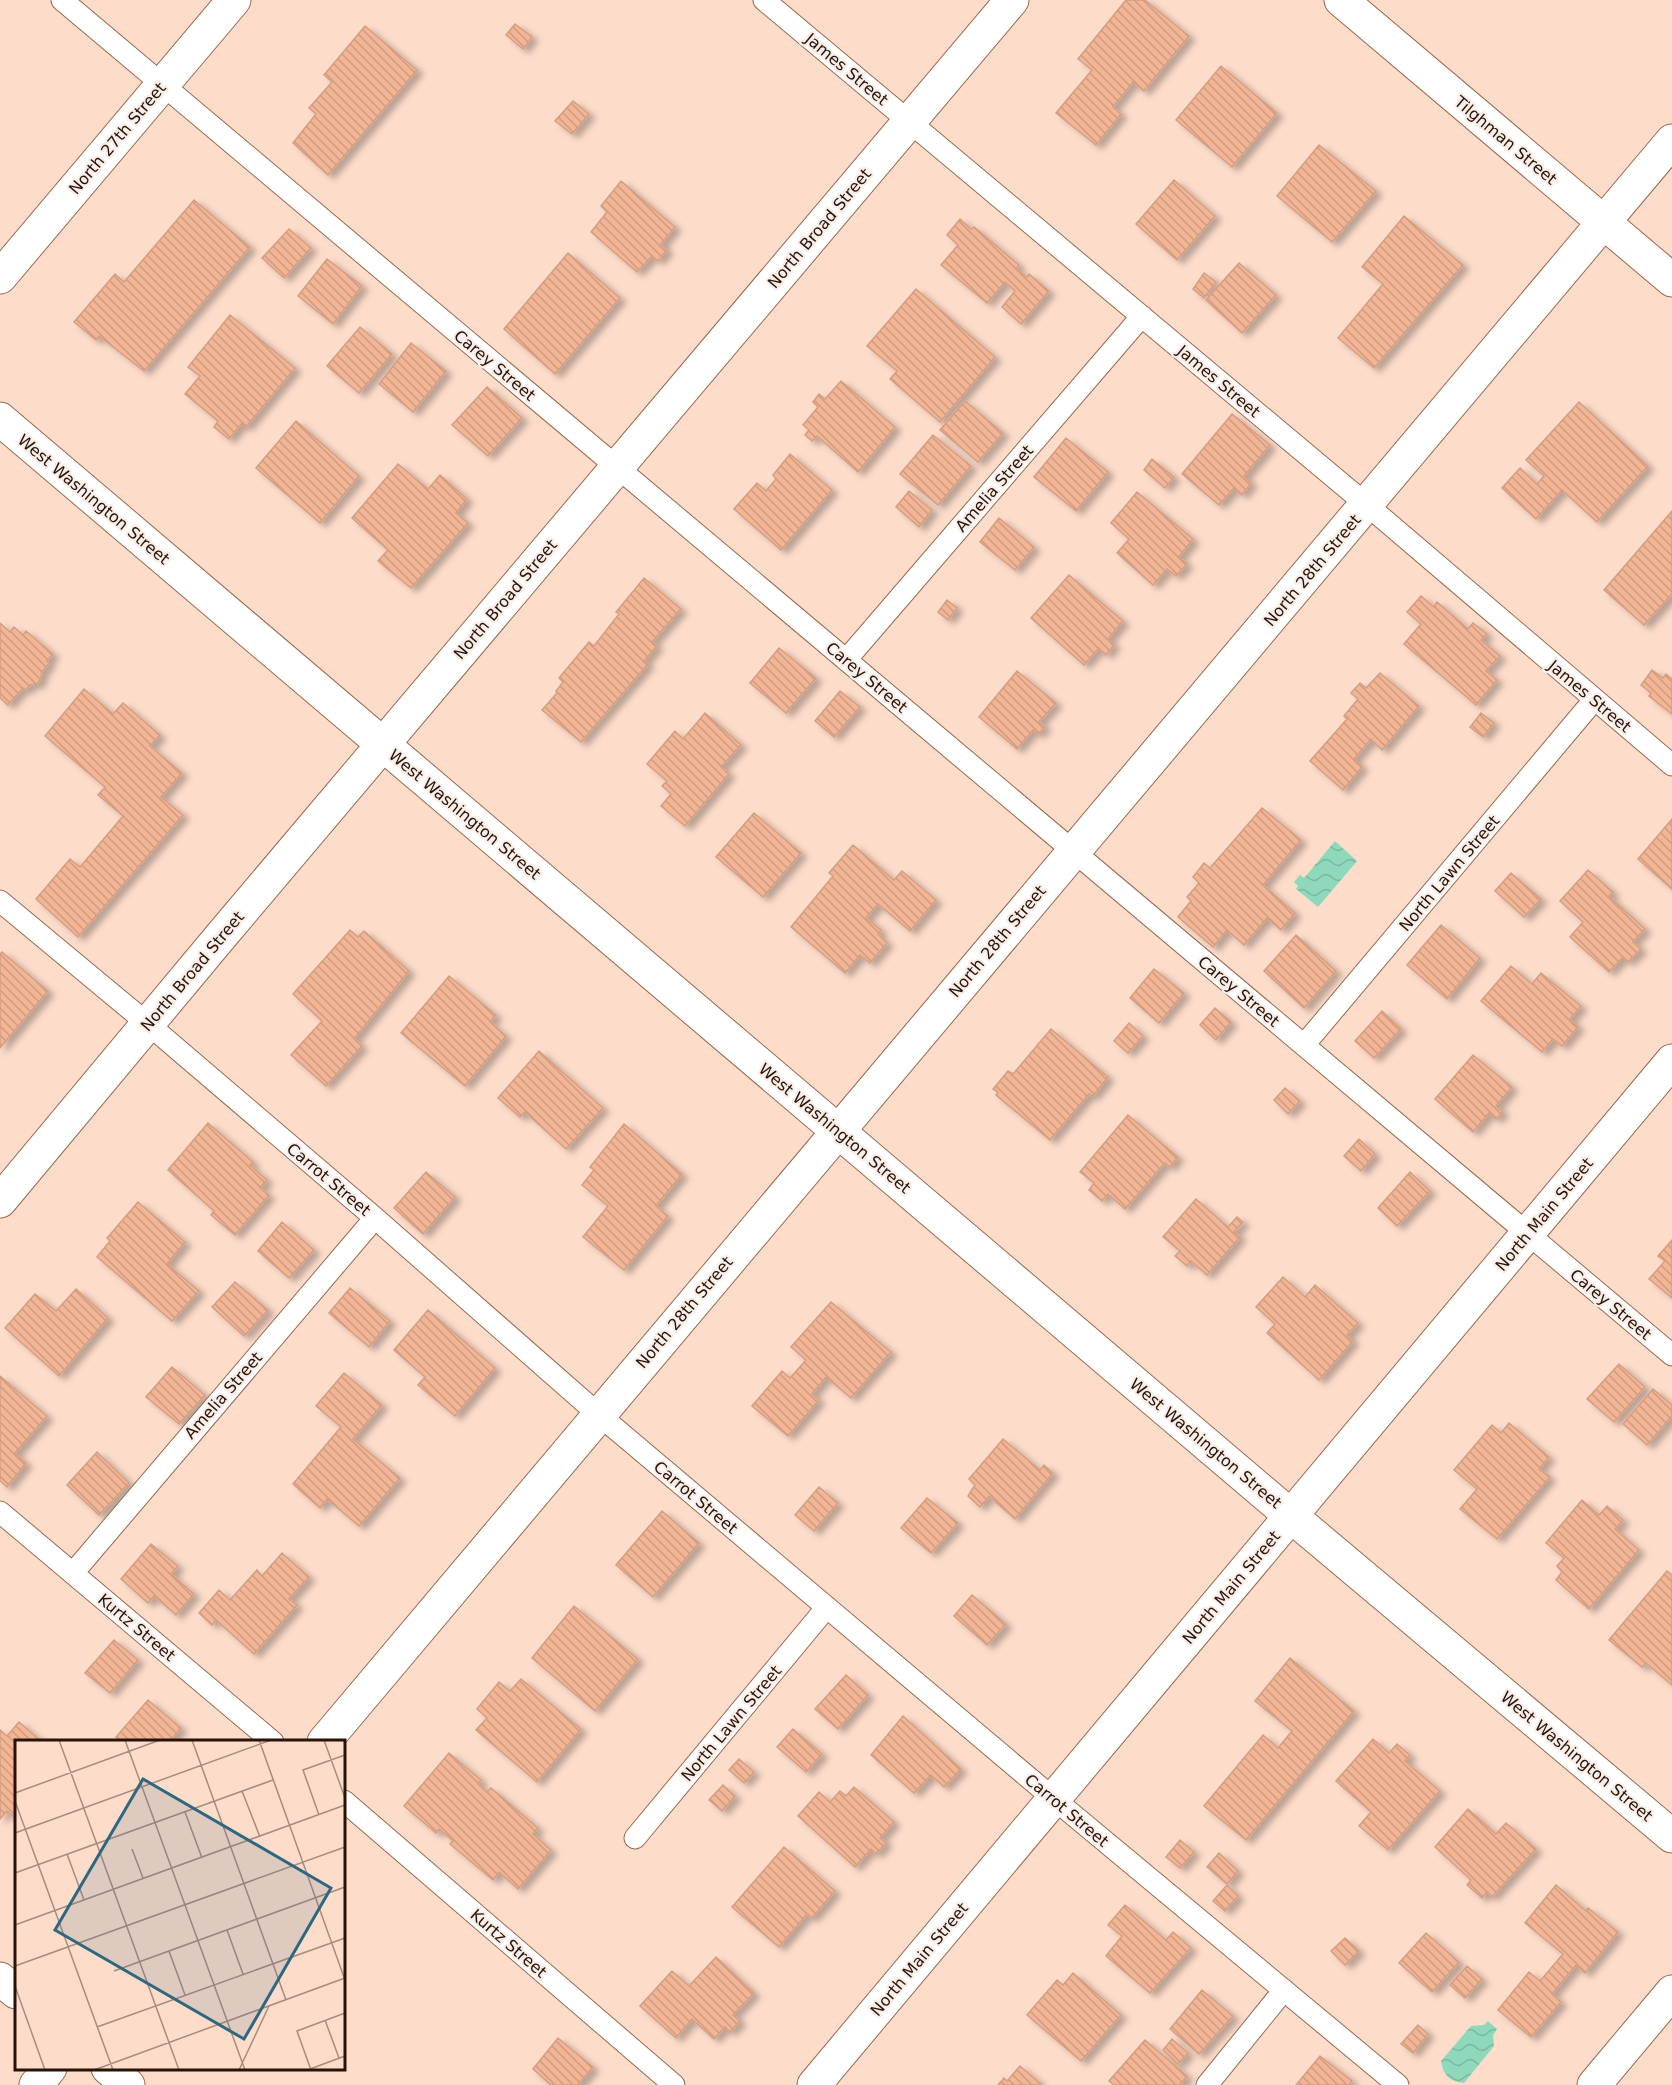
<svg xmlns="http://www.w3.org/2000/svg" width="1672" height="2085" viewBox="0 0 1672 2085" font-family="'DejaVu Sans',sans-serif">
	<style>
		.water { fill: url(#water-waves) }
		.building { fill: url(#building-back-hatch); stroke: #d49e82; stroke-width: 1.5; filter: url(#shadow) }
		.lines { fill: none; stroke-linecap: round; stroke-linejoin: round }
		.service-casing { stroke: #9a684d; stroke-width: 23 }
		.minor-casing { stroke: #9a684d; stroke-width: 35 }
		.primary-casing { stroke: #9a684d; stroke-width: 35 }
		.service { stroke: #fff; stroke-width: 21 }
		.minor { stroke: #fff; stroke-width: 33 }
		.primary { stroke: #fff; stroke-width: 33 }
		.labels { text-anchor: middle; stroke-width: 4.5; stroke-linejoin: round; paint-order: stroke }
		.street-label { font-size: 16px; fill: #271309; stroke: #faeee8 }
		.inset-road { fill: none; stroke: #a88c7d; stroke-width: 1.5 }
		.view { fill: #2d6780; fill-opacity: 0.15; stroke: #2d6780; stroke-width: 3 }
		.inset-edge { fill: none; stroke: #271309; stroke-width: 3 }
	</style>
	<defs>
		<pattern id="water-waves" width="16" height="10" patternUnits="userSpaceOnUse" patternTransform="scale(1.5)"><rect width="16" height="10" fill="#8ed8bc"/><path d="M0 5q4-4 8 0t8 0" fill="none" stroke="#7ab8a0"/></pattern>
		<pattern id="building-back-hatch" width="6" height="6" patternUnits="userSpaceOnUse" patternTransform="scale(1.5)"><rect width="6" height="6" fill="#f2b595"/><path d="M-1 5l2 2M0 0l6 6M5-1l2 2" fill="none" stroke="#d09b7f"/></pattern>
		<filter id="shadow"><feDropShadow dx="6" dy="4" stdDeviation="3" flood-color="#0004"/></filter>
	</defs>
	<rect width="100%" height="100%" fill="#fedcca"/>
	<!-- water -->
	<path class="water" d="M 1335,841 L 1357,861 L 1318,907 L 1296,889 L 1298,886 L 1294,882 L 1300,875 L 1304,878 Z
		M 1488,2021 L 1497,2029 L 1493,2035 L 1494,2046 L 1464,2083 C 1450,2082 1443,2075 1441,2061 L 1471,2026 L 1484,2025 Z"/>
	<!-- building -->
	<path class="building" d="M 1126,0 L 1145,0 L 1189,36 L 1144,91 L 1133,82 L 1113,107 L 1121,114 L 1096,145 L 1056,113 L 1092,70 L 1078,59 Z
		M 515,24 L 532,37 L 523,49 L 506,35 Z
		M 365,26 L 417,70 L 328,175 L 293,143 L 316,114 L 309,108 L 332,82 L 324,75 Z
		M 1221,66 L 1277,113 L 1232,167 L 1176,120 Z
		M 573,101 L 589,114 L 572,134 L 555,121 Z
		M 1319,145 L 1376,191 L 1332,242 L 1277,196 Z
		M 1174,180 L 1215,216 L 1177,260 L 1136,224 Z
		M 621,181 L 675,227 L 661,244 L 667,250 L 658,261 L 652,256 L 637,272 L 591,232 L 607,212 L 601,206 Z
		M 194,200 L 250,247 L 144,371 L 99,336 L 96,340 L 74,322 L 115,274 L 124,282 Z
		M 1404,216 L 1463,265 L 1374,368 L 1338,338 L 1383,284 L 1362,267 Z
		M 960,219 L 971,229 L 974,227 L 1019,265 L 1016,269 L 1027,277 L 1029,274 L 1049,291 L 1021,324 L 1002,307 L 1015,291 L 1005,282 L 987,303 L 941,265 L 958,245 L 947,235 Z
		M 289,229 L 311,248 L 284,278 L 262,258 Z
		M 568,253 L 620,298 L 555,374 L 504,329 Z
		M 327,259 L 362,286 L 333,324 L 298,296 Z
		M 1239,263 L 1276,295 L 1242,333 L 1206,300 Z
		M 1204,273 L 1216,282 L 1204,298 L 1193,289 Z
		M 916,289 L 995,357 L 940,422 L 890,379 L 897,371 L 867,346 Z
		M 230,315 L 295,368 L 246,427 L 242,423 L 229,439 L 214,427 L 218,421 L 185,394 L 200,376 L 188,367 Z
		M 360,327 L 392,354 L 359,393 L 327,366 Z
		M 411,343 L 446,371 L 413,412 L 379,384 Z
		M 841,381 L 895,427 L 858,472 L 817,436 L 812,441 L 805,435 L 809,430 L 803,425 L 818,407 L 813,402 L 819,394 L 825,399 Z
		M 487,387 L 522,418 L 488,456 L 452,425 Z
		M 965,401 L 1003,433 L 978,462 L 940,430 Z
		M 1579,402 L 1648,466 L 1597,522 L 1562,490 L 1536,519 L 1502,488 L 1520,468 L 1537,484 L 1544,476 L 1526,460 Z
		M 1232,414 L 1270,445 L 1244,476 L 1251,483 L 1242,495 L 1234,488 L 1219,505 L 1182,474 Z
		M 296,421 L 359,476 L 320,523 L 256,468 Z
		M 933,435 L 971,466 L 938,505 L 900,474 Z
		M 1066,438 L 1108,472 L 1076,511 L 1034,477 Z
		M 790,454 L 832,490 L 781,550 L 734,509 L 757,483 L 766,491 L 776,479 L 773,475 Z
		M 1152,459 L 1174,477 L 1165,488 L 1144,470 Z
		M 398,464 L 428,489 L 440,475 L 467,499 L 456,513 L 468,523 L 411,588 L 378,561 L 388,550 L 352,518 Z
		M 909,491 L 932,510 L 919,527 L 896,507 Z
		M 1137,492 L 1193,539 L 1179,557 L 1187,564 L 1176,576 L 1167,569 L 1153,585 L 1117,553 L 1129,539 L 1111,523 Z
		M 1672,511 L 1672,594 L 1644,625 L 1604,590 Z
		M 999,518 L 1034,547 L 1015,570 L 980,542 Z
		M 1069,575 L 1123,621 L 1108,639 L 1114,645 L 1106,655 L 1099,648 L 1084,665 L 1031,618 Z
		M 644,578 L 681,609 L 652,642 L 657,646 L 644,661 L 648,664 L 581,742 L 542,710 L 557,693 L 556,691 L 563,682 L 559,678 L 589,642 L 594,646 L 619,614 L 616,612 Z
		M 1421,596 L 1434,607 L 1437,602 L 1468,629 L 1473,623 L 1487,634 L 1481,640 L 1500,656 L 1486,671 L 1497,680 L 1476,705 L 1404,644 L 1421,624 L 1407,612 Z
		M 947,600 L 957,608 L 948,620 L 938,612 Z
		M 0,623 L 10,632 L 14,627 L 23,635 L 26,631 L 53,654 L 47,661 L 49,663 L 42,672 L 41,678 L 37,684 L 30,685 L 26,690 L 23,688 L 8,705 L 0,698 Z
		M 779,648 L 816,678 L 786,713 L 750,683 Z
		M 1652,670 L 1663,678 L 1666,674 L 1672,679 L 1672,714 L 1649,696 L 1651,693 L 1641,685 Z
		M 1017,671 L 1056,703 L 1039,722 L 1045,727 L 1038,734 L 1033,730 L 1017,749 L 979,717 Z
		M 1380,673 L 1419,706 L 1382,750 L 1371,739 L 1354,759 L 1362,767 L 1343,790 L 1310,761 L 1347,719 L 1344,716 L 1358,699 L 1351,693 L 1360,683 L 1366,688 Z
		M 84,689 L 113,714 L 123,703 L 160,735 L 150,746 L 182,773 L 161,797 L 183,815 L 78,937 L 36,899 L 70,859 L 80,867 L 123,816 L 98,795 L 105,787 L 45,736 Z
		M 840,691 L 860,707 L 834,737 L 815,721 Z
		M 705,713 L 741,745 L 721,767 L 729,774 L 685,826 L 661,806 L 671,794 L 662,786 L 667,781 L 647,764 L 675,731 L 683,739 Z
		M 1481,713 L 1494,723 L 1483,737 L 1470,727 Z
		M 1262,808 L 1301,840 L 1263,885 L 1295,913 L 1281,930 L 1267,918 L 1244,945 L 1227,930 L 1213,947 L 1178,917 L 1191,901 L 1187,897 L 1199,883 L 1193,877 L 1204,863 L 1210,868 Z
		M 754,813 L 801,853 L 763,897 L 716,857 Z
		M 1672,819 L 1672,889 L 1638,859 Z
		M 853,845 L 894,880 L 902,871 L 936,900 L 910,931 L 878,904 L 866,918 L 881,930 L 878,934 L 887,943 L 870,963 L 860,955 L 845,973 L 791,927 L 833,876 L 829,873 Z
		M 1588,870 L 1613,892 L 1609,896 L 1645,929 L 1633,942 L 1641,949 L 1628,962 L 1623,957 L 1609,972 L 1570,937 L 1583,922 L 1560,901 Z
		M 1511,873 L 1541,899 L 1524,917 L 1495,891 Z
		M 1441,925 L 1480,958 L 1447,999 L 1407,965 Z
		M 350,930 L 358,937 L 364,931 L 409,971 L 354,1039 L 362,1046 L 326,1086 L 291,1055 L 322,1021 L 293,994 Z
		M 1296,935 L 1336,971 L 1304,1008 L 1264,971 Z
		M 2,952 L 48,991 L 0,1048 L 0,954 Z
		M 1511,966 L 1532,984 L 1541,973 L 1581,1006 L 1570,1019 L 1578,1027 L 1562,1046 L 1553,1039 L 1542,1052 L 1481,1001 Z
		M 1154,969 L 1184,993 L 1159,1023 L 1130,998 Z
		M 449,976 L 496,1015 L 490,1022 L 506,1036 L 465,1086 L 401,1033 Z
		M 1215,1008 L 1231,1022 L 1216,1040 L 1200,1025 Z
		M 1382,1011 L 1401,1029 L 1374,1058 L 1355,1041 Z
		M 1129,1023 L 1143,1036 L 1128,1053 L 1114,1041 Z
		M 1051,1029 L 1108,1077 L 1093,1096 L 1089,1094 L 1050,1140 L 996,1095 L 998,1092 L 993,1089 L 1008,1071 L 1013,1074 Z
		M 539,1051 L 603,1108 L 566,1149 L 525,1112 L 520,1117 L 498,1098 Z
		M 1473,1055 L 1512,1087 L 1496,1106 L 1503,1112 L 1496,1119 L 1489,1113 L 1473,1132 L 1435,1099 Z
		M 1285,1088 L 1300,1101 L 1288,1114 L 1274,1100 Z
		M 1128,1115 L 1178,1157 L 1170,1167 L 1165,1163 L 1125,1209 L 1108,1194 L 1102,1201 L 1089,1190 L 1094,1183 L 1080,1172 Z
		M 208,1123 L 253,1162 L 250,1165 L 267,1180 L 260,1188 L 269,1195 L 235,1235 L 211,1215 L 214,1211 L 168,1170 Z
		M 624,1124 L 682,1174 L 656,1206 L 668,1216 L 624,1270 L 583,1237 L 608,1206 L 582,1185 L 594,1170 L 590,1167 Z
		M 1359,1139 L 1375,1154 L 1361,1171 L 1344,1156 Z
		M 426,1172 L 455,1197 L 423,1234 L 394,1208 Z
		M 1410,1172 L 1430,1191 L 1397,1226 L 1378,1208 Z
		M 1196,1199 L 1228,1227 L 1237,1217 L 1243,1222 L 1234,1232 L 1240,1237 L 1207,1275 L 1191,1261 L 1187,1266 L 1175,1256 L 1180,1251 L 1163,1237 Z
		M 138,1202 L 185,1242 L 167,1264 L 199,1291 L 172,1321 L 97,1257 L 110,1241 L 107,1238 Z
		M 282,1222 L 314,1250 L 289,1278 L 258,1251 Z
		M 1672,1240 L 1672,1298 L 1649,1279 L 1665,1261 L 1658,1256 Z
		M 1283,1277 L 1305,1297 L 1315,1285 L 1358,1323 L 1347,1335 L 1353,1341 L 1319,1380 L 1267,1333 L 1275,1324 L 1256,1307 Z
		M 235,1282 L 268,1310 L 244,1336 L 212,1307 Z
		M 350,1288 L 390,1321 L 369,1347 L 329,1313 Z
		M 76,1289 L 108,1318 L 59,1376 L 5,1328 L 35,1294 L 56,1311 Z
		M 831,1302 L 891,1352 L 851,1398 L 826,1377 L 812,1394 L 819,1400 L 788,1436 L 752,1406 L 782,1371 L 790,1378 L 806,1360 L 791,1347 Z
		M 428,1310 L 495,1368 L 455,1416 L 418,1385 L 425,1377 L 394,1350 Z
		M 1619,1364 L 1645,1387 L 1614,1422 L 1587,1399 Z
		M 172,1367 L 205,1395 L 179,1424 L 146,1397 Z
		M 344,1373 L 382,1405 L 353,1439 L 400,1478 L 359,1526 L 327,1499 L 320,1508 L 293,1484 L 341,1427 L 316,1406 Z
		M 0,1376 L 47,1416 L 15,1453 L 26,1463 L 7,1487 L 0,1481 Z
		M 1653,1389 L 1672,1405 L 1672,1416 L 1647,1445 L 1623,1424 Z
		M 1509,1423 L 1549,1457 L 1539,1469 L 1550,1477 L 1497,1539 L 1460,1509 L 1477,1489 L 1454,1470 L 1492,1425 L 1501,1433 Z
		M 1003,1439 L 1040,1470 L 1044,1465 L 1053,1473 L 1015,1519 L 989,1496 L 980,1507 L 968,1496 L 975,1485 L 969,1479 Z
		M 97,1452 L 129,1483 L 99,1515 L 67,1485 Z
		M 819,1487 L 838,1503 L 814,1531 L 795,1515 Z
		M 927,1498 L 958,1523 L 931,1553 L 901,1528 Z
		M 1582,1500 L 1599,1515 L 1607,1506 L 1623,1520 L 1615,1529 L 1639,1550 L 1589,1609 L 1556,1580 L 1562,1572 L 1557,1566 L 1564,1558 L 1546,1543 Z
		M 662,1511 L 699,1543 L 653,1597 L 616,1565 Z
		M 151,1544 L 178,1566 L 171,1574 L 194,1594 L 176,1615 L 154,1596 L 148,1603 L 121,1579 Z
		M 282,1553 L 309,1577 L 289,1599 L 297,1605 L 254,1654 L 216,1620 L 212,1625 L 199,1613 L 219,1590 L 230,1600 L 257,1570 L 262,1576 Z
		M 1667,1571 L 1672,1575 L 1672,1685 L 1646,1663 L 1642,1667 L 1609,1640 Z
		M 972,1595 L 1006,1624 L 987,1645 L 954,1616 Z
		M 574,1606 L 638,1659 L 595,1711 L 532,1658 Z
		M 114,1640 L 138,1660 L 110,1693 L 85,1673 Z
		M 1290,1658 L 1354,1711 L 1246,1840 L 1204,1806 L 1263,1735 L 1278,1748 L 1292,1731 L 1255,1701 Z
		M 846,1675 L 868,1695 L 838,1729 L 815,1709 Z
		M 521,1679 L 581,1729 L 537,1782 L 476,1730 L 487,1718 L 477,1709 L 499,1682 L 510,1691 Z
		M 148,1700 L 181,1728 L 169,1742 L 121,1742 L 116,1737 Z
		M 903,1716 L 961,1769 L 944,1787 L 931,1775 L 914,1793 L 871,1755 Z
		M 19,1722 L 42,1742 L 16,1742 L 16,1816 L 15,1818 L 7,1811 L 0,1819 L 0,1730 L 7,1736 Z
		M 793,1729 L 822,1754 L 806,1772 L 777,1747 Z
		M 1373,1739 L 1389,1753 L 1397,1744 L 1410,1755 L 1405,1761 L 1440,1791 L 1388,1850 L 1359,1826 L 1371,1812 L 1336,1781 Z
		M 449,1753 L 481,1780 L 478,1784 L 487,1792 L 491,1788 L 538,1828 L 533,1834 L 551,1850 L 518,1889 L 499,1872 L 493,1880 L 450,1844 L 453,1841 L 439,1829 L 436,1833 L 404,1806 Z
		M 739,1759 L 754,1772 L 744,1783 L 729,1770 Z
		M 723,1785 L 735,1796 L 722,1811 L 709,1800 Z
		M 854,1787 L 894,1822 L 880,1838 L 886,1843 L 876,1854 L 871,1849 L 855,1867 L 798,1816 L 819,1792 L 830,1802 L 840,1791 L 846,1796 Z
		M 1468,1809 L 1496,1834 L 1506,1823 L 1536,1849 L 1492,1897 L 1487,1892 L 1482,1898 L 1467,1885 L 1471,1880 L 1435,1847 Z
		M 1180,1840 L 1194,1852 L 1180,1868 L 1166,1857 Z
		M 784,1847 L 835,1891 L 812,1918 L 807,1914 L 779,1947 L 732,1907 Z
		M 1219,1853 L 1238,1871 L 1227,1884 L 1207,1867 Z
		M 1227,1885 L 1238,1896 L 1225,1911 L 1213,1901 Z
		M 1556,1885 L 1586,1911 L 1588,1908 L 1618,1932 L 1585,1973 L 1576,1965 L 1552,1994 L 1561,2002 L 1531,2037 L 1498,2010 L 1529,1972 L 1540,1981 L 1563,1954 L 1525,1923 Z
		M 1125,1905 L 1166,1940 L 1173,1932 L 1191,1948 L 1150,1993 L 1106,1956 L 1122,1936 L 1108,1925 Z
		M 1426,1933 L 1459,1962 L 1432,1992 L 1399,1963 Z
		M 1345,1938 L 1359,1951 L 1345,1965 L 1331,1951 Z
		M 716,1957 L 754,1993 L 733,2015 L 740,2021 L 730,2032 L 725,2027 L 714,2039 L 692,2019 L 676,2038 L 640,2006 L 672,1971 L 689,1986 Z
		M 1467,1966 L 1482,1979 L 1465,1998 L 1450,1985 Z
		M 1073,1973 L 1121,2015 L 1081,2061 L 1027,2015 L 1057,1980 L 1063,1985 Z
		M 1202,1990 L 1233,2016 L 1199,2054 L 1170,2029 Z
		M 1418,2025 L 1428,2034 L 1413,2053 L 1401,2044 Z
		M 558,2038 L 593,2067 L 578,2085 L 551,2085 L 533,2069 Z
		M 1172,2039 L 1188,2053 L 1178,2064 L 1163,2050 Z
		M 1145,2040 L 1187,2076 L 1180,2085 L 1114,2085 L 1109,2081 Z
		M 1320,2056 L 1352,2081 L 1349,2085 L 1296,2085 Z
		M 1020,2066 L 1042,2085 L 998,2085 L 1004,2078 L 1007,2081 Z"/>
	<g class="lines">
		<!-- service casing -->
		<g class="service-casing">
			<path id="service" d="M 62,0 L 1672,1355
				M 764,0 L 1367,505 L 1672,765
				M 846,660 L 1142,316
				M 0,901 L 148,1024 L 375,1218 L 598,1414 L 1054,1799 L 1398,2085
				M 1304,1045 L 1594,700
				M 0,1512 L 273,1742
				M 73,1573 L 375,1218
				M 344,1801 L 674,2085
				M 635,1838 L 827,1607
				M 1207,2085 L 1284,1990"/>
		</g>
		<!-- minor casing -->
		<g class="minor-casing">
			<path id="minor" d="M 0,277 L 234,0
				M 0,419 L 1291,1516 L 1672,1836
				M 0,1201 L 221,936 L 1012,0
				M 324,1742 L 1672,141
				M 0,1979 L 16,1992
				M 108,2068 L 128,2085
				M 36,2085 L 50,2068
				M 814,2085 L 1672,1061
				M 1594,2085 L 1672,1992"/>
		</g>
		<!-- primary casing -->
		<g class="primary-casing">
			<path id="primary" d="M 1341,0 L 1672,280"/>
		</g>
		<!-- service -->
		<use href="#service" class="service"/>
		<!-- minor -->
		<use href="#minor" class="minor"/>
		<!-- primary -->
		<use href="#primary" class="primary"/>
	</g>
	<g class="labels">
		<!-- street labels -->
		<g class="street-label">
			<text transform="translate(847 69) rotate(40)" y="6">James Street</text>
			<text transform="translate(117 138) rotate(-50)" y="6">North 27th Street</text>
			<text transform="translate(1506 140) rotate(40)" y="6">Tilghman Street</text>
			<text transform="translate(819 228) rotate(-50)" y="6">North Broad Street</text>
			<text transform="translate(495 365) rotate(40)" y="6">Carey Street</text>
			<text transform="translate(1219 381) rotate(40)" y="6">James Street</text>
			<text transform="translate(994 488) rotate(-49)" y="6">Amelia Street</text>
			<text transform="translate(94 499) rotate(40)" y="6">West Washington Street</text>
			<text transform="translate(1312 570) rotate(-50)" y="6">North 28th Street</text>
			<text transform="translate(505 599) rotate(-50)" y="6">North Broad Street</text>
			<text transform="translate(867 677) rotate(40)" y="6">Carey Street</text>
			<text transform="translate(1590 696) rotate(40)" y="6">James Street</text>
			<text transform="translate(465 814) rotate(40)" y="6">West Washington Street</text>
			<text transform="translate(1449 873) rotate(-50)" y="6">North Lawn Street</text>
			<text transform="translate(997 941) rotate(-50)" y="6">North 28th Street</text>
			<text transform="translate(192 971) rotate(-50)" y="6">North Broad Street</text>
			<text transform="translate(1239 991) rotate(40)" y="6">Carey Street</text>
			<text transform="translate(835 1128) rotate(40)" y="6">West Washington Street</text>
			<text transform="translate(329 1179) rotate(40)" y="6">Carrot Street</text>
			<text transform="translate(1544 1214) rotate(-50)" y="6">North Main Street</text>
			<text transform="translate(1611 1304) rotate(40)" y="6">Carey Street</text>
			<text transform="translate(684 1312) rotate(-50)" y="6">North 28th Street</text>
			<text transform="translate(223 1395) rotate(-49)" y="6">Amelia Street</text>
			<text transform="translate(1206 1443) rotate(40)" y="6">West Washington Street</text>
			<text transform="translate(696 1497) rotate(40)" y="6">Carrot Street</text>
			<text transform="translate(1231 1587) rotate(-50)" y="6">North Main Street</text>
			<text transform="translate(137 1627) rotate(40)" y="6">Kurtz Street</text>
			<text transform="translate(731 1723) rotate(-50)" y="6">North Lawn Street</text>
			<text transform="translate(1577 1756) rotate(40)" y="6">West Washington Street</text>
			<text transform="translate(1067 1810) rotate(40)" y="6">Carrot Street</text>
			<text transform="translate(509 1943) rotate(41)" y="6">Kurtz Street</text>
			<text transform="translate(919 1959) rotate(-50)" y="6">North Main Street</text>
		</g>
	</g>
	<!-- overview -->
	<g transform="translate(15 1740)">
		<rect width="330" height="330" fill="#fedcca"/>
		<path class="inset-road" d="M 44,0 L 164,330M 110,0 L 230,330M 177,0 L 271,260M 244,0 L 330,240M 309,0 L 330,58M 227,51 L 245,97M 0,53 L 145,0M 0,61 L 98,330M 170,72 L 187,118M 304,75 L 288,30 L 330,15M 0,93 L 256,0M 117,109 L 128,138M 52,114 L 69,160M 0,133 L 258,40M 0,185 L 330,65M 212,190 L 228,234M 154,211 L 170,255M 0,226 L 330,107M 99,231 L 330,147M 0,246 L 30,330M 310,280 L 324,318M 82,287 L 330,198M 295,329 L 330,316M 79,330 L 330,238M 224,330 L 254,266M 296,330 L 282,291 L 330,273"/>
		<path class="view" d="M 128,39 L 316,148 L 229,299 L 40,190 Z"/>
		<rect width="330" height="330" class="inset-edge"/>
	</g>
</svg>
